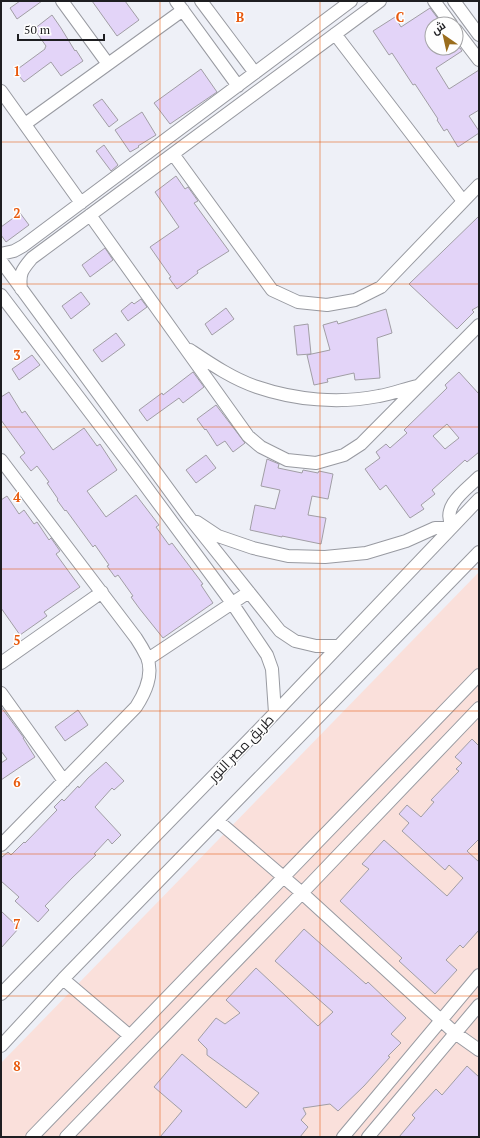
<svg xmlns="http://www.w3.org/2000/svg" width="480" height="1138" viewBox="0 0 480 1138" font-family="'PT Serif',Cairo,serif">
	<style>
		.industrial { fill: #fae0db }
		.building { fill: #e3d4f8; stroke: #a19ea5; fill-rule: evenodd }
		.lines { fill: none; stroke-linecap: round; stroke-linejoin: round }
		.minor-casing { stroke: #989aa1; stroke-width: 14 }
		.minor { stroke: #fff; stroke-width: 12 }
		.grid { fill: none; stroke: #e8590c; stroke-width: 1; stroke-opacity: 0.55 }
		.labels { text-anchor: middle; stroke-width: 3; stroke-linejoin: round; paint-order: stroke }
		.street-label { font-size: 14px; fill: #1e1e21; stroke: #fefefe }
		.grid-label { font-size: 13px; text-anchor: middle; font-weight: bold; fill: #e8590c; stroke: #fefefe; stroke-width: 3; stroke-linejoin: round; paint-order: stroke }
	</style>
	<rect width="100%" height="100%" fill="#eef0f7"/>
	<!-- industrial -->
	<path class="industrial" d="M 479,572 L 479,1137 L 1,1137 L 1,1063 Z"/>
	<!-- building -->
	<path class="building" d="M 20,1 L 42,1 L 17,19 L 10,8 Z
		M 92,1 L 125,1 L 139,20 L 117,36 Z
		M 430,8 L 442,24 L 432,24 L 432,48 L 460,48 L 462,51 L 436,68 L 449,89 L 479,70 L 479,110 L 469,116 L 479,131 L 479,133 L 458,147 L 447,129 L 444,131 L 437,120 L 438,119 L 415,84 L 413,85 L 392,53 L 389,55 L 373,31 L 395,17 L 401,27 Z
		M 52,15 L 61,28 L 75,51 L 76,50 L 83,61 L 61,76 L 51,62 L 24,82 L 15,71 L 45,49 L 45,48 L 46,46 L 34,29 Z
		M 201,69 L 217,92 L 170,124 L 154,103 Z
		M 102,99 L 118,120 L 109,127 L 93,105 Z
		M 142,112 L 156,135 L 138,146 L 139,147 L 130,152 L 115,130 Z
		M 104,145 L 118,165 L 111,171 L 96,151 Z
		M 176,176 L 185,189 L 188,187 L 198,201 L 194,203 L 229,251 L 197,271 L 198,273 L 177,289 L 169,278 L 171,277 L 150,247 L 179,227 L 155,192 Z
		M 20,213 L 29,225 L 6,242 L 1,235 L 1,227 Z
		M 479,216 L 479,306 L 472,310 L 474,312 L 457,329 L 409,284 Z
		M 105,248 L 113,260 L 90,277 L 82,265 Z
		M 81,292 L 90,304 L 71,319 L 62,306 Z
		M 141,299 L 147,307 L 128,321 L 121,311 L 132,302 L 134,304 Z
		M 226,308 L 234,319 L 212,335 L 205,324 Z
		M 386,309 L 392,333 L 377,338 L 380,378 L 355,380 L 354,373 L 327,379 L 328,382 L 314,385 L 307,355 L 330,350 L 323,325 L 337,321 L 338,324 Z
		M 308,324 L 311,354 L 297,355 L 294,326 Z
		M 116,333 L 125,345 L 102,362 L 93,350 Z
		M 32,355 L 40,365 L 19,380 L 12,369 Z
		M 193,372 L 204,387 L 183,403 L 179,398 L 147,421 L 139,410 L 162,393 L 163,395 Z
		M 459,372 L 479,394 L 479,452 L 467,462 L 465,460 L 432,490 L 435,494 L 421,505 L 424,509 L 410,518 L 386,485 L 380,490 L 365,469 L 380,458 L 376,452 L 386,444 L 390,448 L 407,433 L 404,430 L 447,388 L 445,385 ZM 447,424 L 459,438 L 445,449 L 433,436 Z
		M 9,392 L 22,413 L 25,411 L 53,450 L 84,428 L 97,446 L 100,444 L 117,470 L 87,491 L 106,517 L 136,495 L 159,525 L 156,527 L 169,545 L 172,543 L 203,584 L 201,585 L 213,603 L 163,638 L 139,608 L 131,597 L 133,596 L 118,575 L 115,577 L 107,566 L 109,565 L 95,545 L 93,547 L 66,510 L 65,511 L 57,500 L 58,499 L 47,483 L 49,482 L 37,466 L 31,471 L 20,457 L 25,453 L 1,420 L 1,397 Z
		M 216,405 L 245,443 L 233,452 L 225,441 L 217,446 L 206,429 L 205,430 L 197,419 Z
		M 206,455 L 216,468 L 196,483 L 186,470 Z
		M 267,459 L 279,464 L 278,468 L 302,473 L 303,470 L 318,473 L 319,471 L 333,474 L 328,499 L 312,496 L 308,515 L 326,518 L 321,544 L 282,536 L 282,537 L 250,530 L 255,505 L 275,509 L 280,490 L 261,486 Z
		M 7,496 L 19,514 L 24,510 L 34,524 L 37,522 L 49,540 L 51,538 L 60,551 L 56,554 L 80,587 L 44,612 L 47,616 L 20,635 L 1,608 L 1,500 Z
		M 1,707 L 24,738 L 23,738 L 35,757 L 1,780 L 1,763 L 7,759 L 1,751 Z
		M 78,710 L 88,725 L 65,741 L 55,727 Z
		M 472,739 L 479,746 L 479,839 L 467,851 L 479,862 L 479,930 L 463,948 L 460,945 L 446,960 L 457,970 L 435,994 L 399,961 L 402,958 L 340,901 L 369,869 L 362,864 L 384,840 L 447,896 L 463,878 L 449,865 L 445,870 L 402,831 L 409,823 L 399,814 L 407,805 L 421,817 L 434,802 L 431,800 L 459,771 L 456,769 L 462,763 L 455,757 Z
		M 106,762 L 124,781 L 114,790 L 112,788 L 95,807 L 121,835 L 112,844 L 108,839 L 94,854 L 96,855 L 72,878 L 45,906 L 49,910 L 38,922 L 15,901 L 19,897 L 1,881 L 1,858 L 8,852 L 11,855 L 24,842 L 25,843 L 57,810 L 54,807 L 62,799 L 64,801 L 78,786 L 79,788 L 88,778 Z
		M 1,911 L 19,928 L 1,948 Z
		M 304,929 L 366,984 L 368,982 L 406,1018 L 391,1034 L 401,1043 L 388,1056 L 390,1057 L 364,1086 L 338,1111 L 330,1104 L 303,1108 L 306,1114 L 301,1120 L 308,1127 L 300,1137 L 160,1137 L 182,1111 L 154,1087 L 182,1054 L 246,1108 L 259,1093 L 207,1055 L 207,1049 L 198,1040 L 216,1018 L 225,1024 L 240,1013 L 226,1000 L 256,968 L 318,1026 L 333,1012 L 275,961 Z
		M 467,1066 L 479,1077 L 479,1137 L 399,1137 L 415,1118 L 412,1115 L 436,1089 L 442,1095 Z"/>
	<g class="lines">
		<!-- minor casing -->
		<g class="minor-casing">
			<path id="minor" d="M 62,1 L 108,64
				M 176,1 L 238,86
				M 201,1 L 255,73
				M 434,1 L 451,24
				M 454,1 L 479,35
				M 456,30 L 479,60
				M 335,34 L 463,201
				M 1,91 L 81,203
				M 25,124 L 183,10
				M 173,154 L 272,290 L 298,302 L 327,305 L 355,300 L 381,287 L 479,185
				M 90,215 L 248,436 L 261,447 L 287,460 L 316,463 L 344,455 L 361,444 L 479,325
				M 1,254 L 14,251 L 23,246 L 351,1
				M 1,261 L 188,516 L 280,631 L 295,641 L 316,646 L 337,646
				M 21,289 C 19,273 22,270 32,258 L 380,1
				M 1,295 L 133,469 L 232,603 L 267,655 L 272,669 L 275,713
				M 190,350 C 211,364 233,379 257,387 C 295,400 339,404 379,396 C 392,394 404,389 417,386
				M 1,460 L 136,638 C 140,644 144,651 147,657 C 154,675 145,693 136,707 L 1,845
				M 197,522 L 218,536 L 253,548 L 288,556 L 325,557 L 366,553 L 406,541 L 435,528 L 450,528
				M 452,526 C 441,506 466,490 479,477
				M 148,659 L 249,592
				M 1,663 L 102,592
				M 1,693 L 64,781
				M 218,821 L 302,893 L 455,1033 L 479,1050
				M 63,979 L 130,1036
				M 1,994 L 275,713 L 479,499
				M 1,1046 L 63,979 L 479,552
				M 32,1137 L 479,675
				M 66,1137 L 302,893 L 479,708
				M 343,1137 L 479,975
				M 368,1137 L 479,1005"/>
		</g>
		<!-- minor -->
		<use href="#minor" class="minor"/>
	</g>
	<!-- grid -->
	<path class="grid" d="M 160,1 L 160,1137M 320,1 L 320,1137M 1,142 L 479,142M 1,284 L 479,284M 1,427 L 479,427M 1,569 L 479,569M 1,711 L 479,711M 1,854 L 479,854M 1,996 L 479,996"/>
	<g class="labels">
		<!-- street labels -->
		<g class="street-label">
			<text transform="translate(241 748) rotate(-46)" y="5">طريق مصر النور</text>
		</g>
	</g>
	<g class="grid-label">
		<text x="240" y="22">B</text>
		<text x="400" y="22">C</text>
		<text x="17" y="76">1</text>
		<text x="17" y="218">2</text>
		<text x="17" y="360">3</text>
		<text x="17" y="502">4</text>
		<text x="17" y="645">5</text>
		<text x="17" y="787">6</text>
		<text x="17" y="929">7</text>
		<text x="17" y="1071">8</text>
	</g>
	<!-- border -->
	<rect width="480" height="1138" fill="none" stroke="#1e1e21" stroke-width="4"/>
	<!-- north arrow -->
	<g transform="translate(444 36) rotate(326)"><circle r="19" fill="#fefefe" stroke="#a4a4a6"/>
	<path d="M0-3L7 15L0 10L-7 15Z" fill="#9a6d1d"/>
	<text y="-6" font-size="11" font-weight="bold" text-anchor="middle" fill="#1e1e21">ش</text>
	</g>
	<!-- scale -->
	<path d="M18 34v6h86v-6" fill="none" stroke="#1e1e21" stroke-width="2"/>
	<text x="24" y="34" font-size="12" fill="#1e1e21" stroke="#fefefe" stroke-width="3" paint-order="stroke">50 m</text>
</svg>
